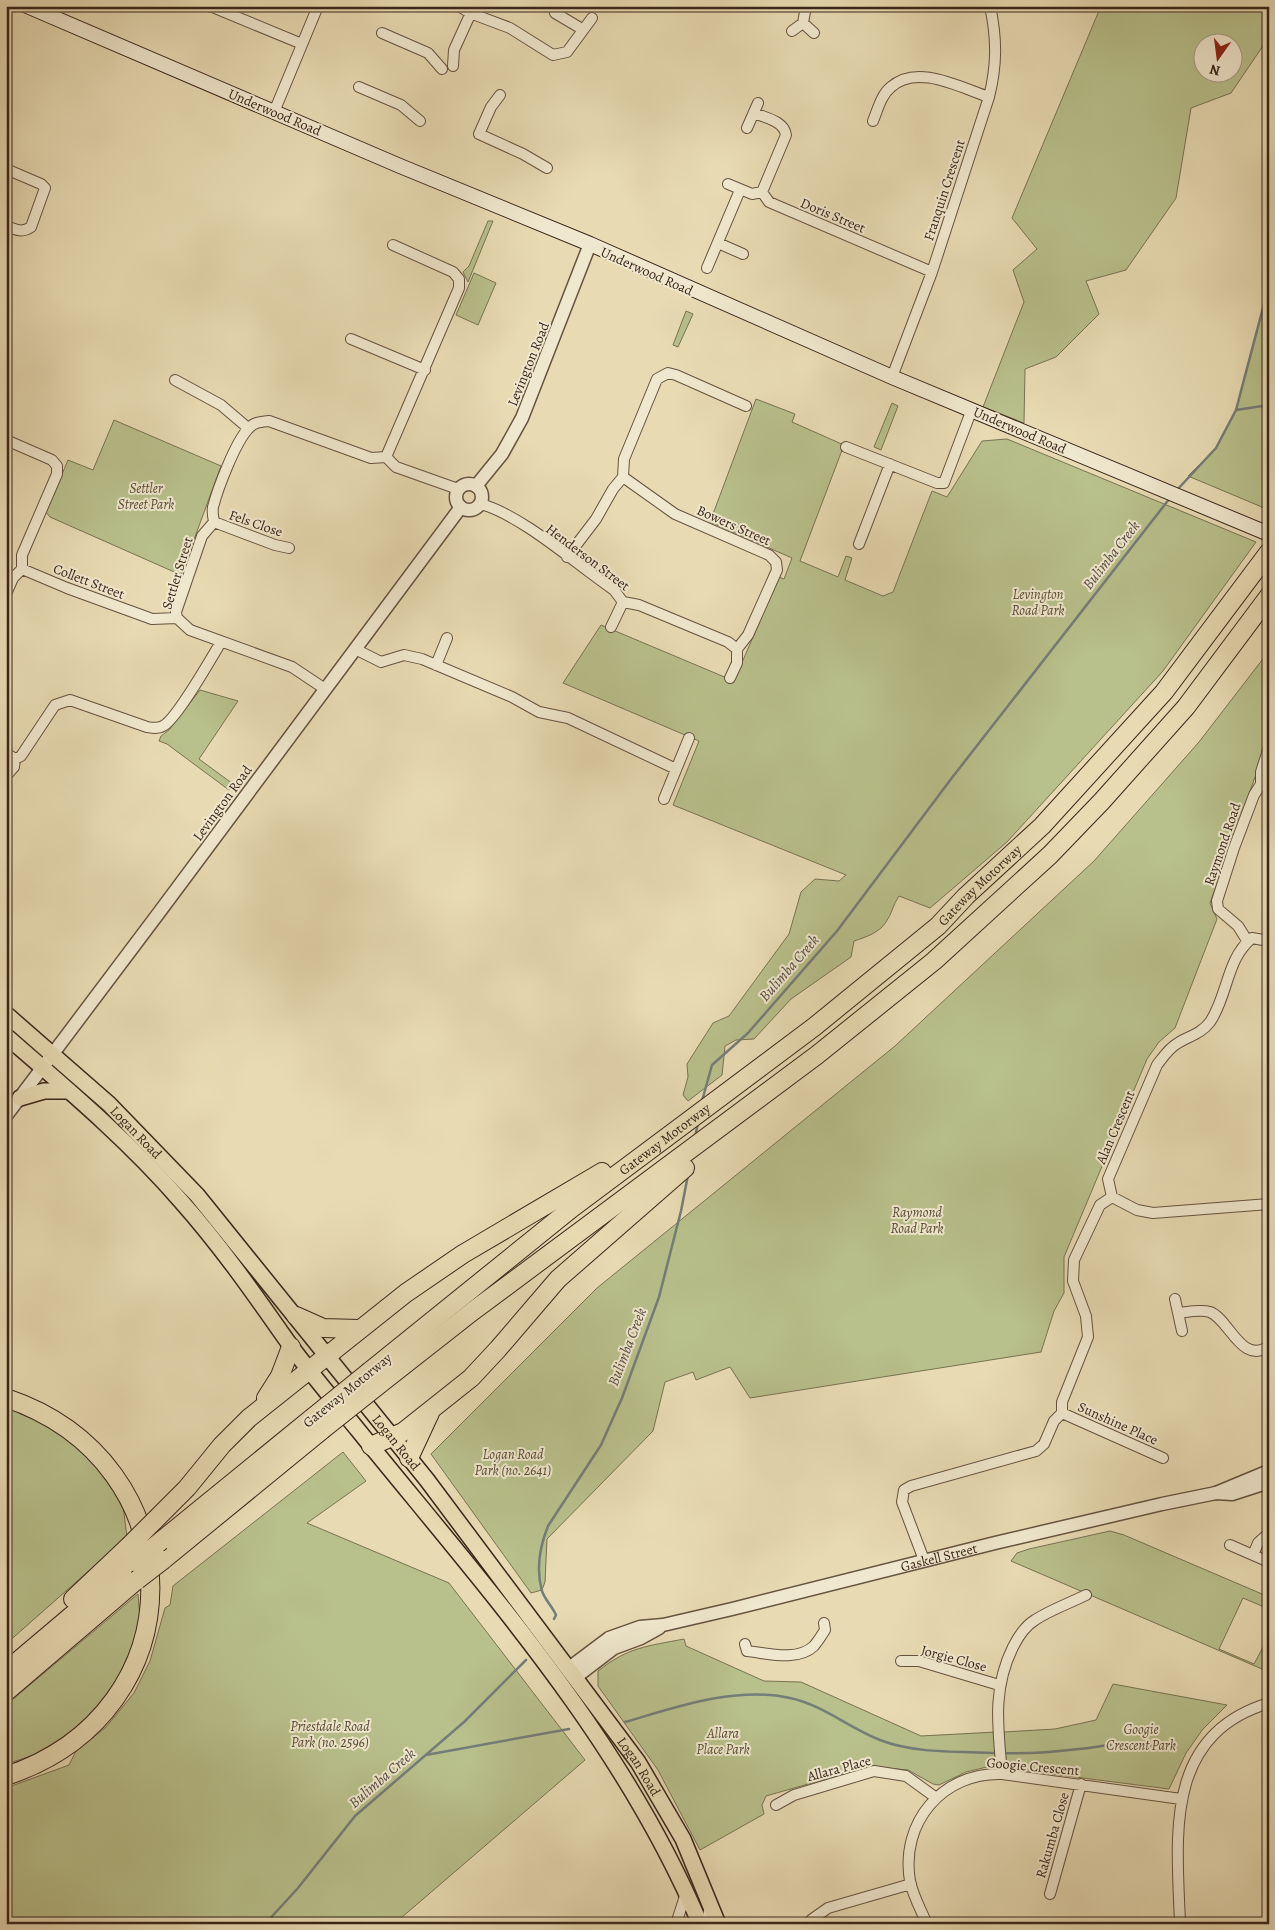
<svg xmlns="http://www.w3.org/2000/svg" width="1275" height="1930" viewBox="0 0 1275 1930" font-family="Alegreya,serif">
	<style>
		.green { fill: #b8c08b; stroke: #787253; fill-rule: evenodd }
		.lines { fill: none; stroke-linecap: round; stroke-linejoin: round }
		.stream { stroke: #747d79; stroke-width: 2.5 }
		.minor-casing { stroke: #655241; stroke-width: 12 }
		.tertiary-casing { stroke: #655241; stroke-width: 15 }
		.secondary-casing { stroke: #39251b; stroke-width: 16 }
		.primary-casing { stroke: #39251b; stroke-width: 18 }
		.motorway-casing { stroke: #39251b; stroke-width: 20 }
		.minor { stroke: #f0e8ce; stroke-width: 10 }
		.tertiary { stroke: #f0e8ce; stroke-width: 12 }
		.secondary { stroke: #f0e8ce; stroke-width: 14 }
		.primary { stroke: #e8dbb3; stroke-width: 15 }
		.motorway { stroke: #e8dbb3; stroke-width: 18 }
		.motorway-bridge-casing { stroke: #39251b; stroke-width: 20; stroke-linecap: butt }
		.motorway-bridge { stroke: #e8dbb3; stroke-width: 18 }
		.labels { text-anchor: middle; stroke-width: 4; stroke-linejoin: round; paint-order: stroke }
		.street-label { font-size: 14px; fill: #39251b; stroke: #f0e8ce }
		.park-label { font-size: 14px; font-style: italic; fill: #594c37; stroke: #f0e8ce }
		.water-label { font-size: 15px; font-style: italic; fill: #524a42; stroke: #f0e8ce }
	</style>
	<rect width="100%" height="100%" fill="#e8dbb3"/>
	<filter id="stains"><feTurbulence type="fractalNoise" baseFrequency=".004" numOctaves="4"/><feColorMatrix values="0 0 0 0 .2 0 0 0 0 .09 0 0 0 0 .02 0 0 0 .5 -.17"/></filter>
	<radialGradient id="worn" r=".72"><stop offset=".6" stop-color="#630" stop-opacity="0"/><stop offset="1" stop-color="#630" stop-opacity=".3"/></radialGradient>
	<!-- green -->
	<path class="green" d="M 1101,6 L 1269,6 L 1269,37 L 1231,93 L 1191,108 L 1176,198 L 1126,270 L 1086,281 L 1099,314 L 1056,357 L 1025,369 L 1024,423 L 983,407 L 1024,302 L 1013,270 L 1037,249 L 1012,218 ZM 1202,42 L 1232,42 L 1232,72 L 1202,72 Z
		M 488,221 L 493,221 L 468,282 L 463,272 L 469,266 Z
		M 474,273 L 496,283 L 478,325 L 456,315 Z
		M 1269,285 L 1269,510 L 1188,476 L 1216,448 L 1236,410 Z
		M 686,311 L 693,314 L 678,347 L 673,345 Z
		M 756,399 L 795,414 L 792,422 L 844,445 L 800,561 L 838,577 L 846,556 L 852,558 L 845,580 L 883,596 L 893,592 L 932,491 L 947,497 L 982,441 L 1007,439 L 1256,542 L 1163,671 L 1007,842 L 930,908 L 899,896 C 893,904 892,914 886,922 C 879,933 866,937 854,941 L 851,957 L 791,999 L 754,1039 L 736,1040 L 725,1046 L 722,1075 L 688,1101 L 683,1095 L 688,1077 L 687,1064 L 713,1023 L 729,1016 L 789,934 L 801,892 L 815,879 L 839,881 L 846,875 L 673,805 L 699,741 L 563,683 L 601,625 L 734,681 L 779,577 L 784,579 L 792,558 L 710,522 Z
		M 892,403 L 898,406 L 881,450 L 874,447 Z
		M 114,420 L 221,466 L 181,575 L 50,517 L 46,512 L 68,460 L 93,470 Z
		M 1269,651 L 1269,738 L 1210,903 L 1217,919 L 1175,1028 L 1159,1042 L 1147,1059 L 1064,1257 L 1064,1293 L 1054,1311 L 1041,1352 L 750,1398 L 730,1367 L 696,1380 L 693,1372 L 665,1382 L 653,1431 L 547,1539 L 545,1582 L 542,1590 L 531,1593 L 431,1454 L 597,1288 L 895,1046 L 1094,861 L 1199,742 Z
		M 200,690 L 238,701 L 199,759 L 233,784 L 229,790 L 167,744 L 159,741 L 161,736 L 169,730 Z
		M 6,1407 L 48,1422 L 89,1456 L 122,1498 L 127,1537 L 6,1644 Z
		M 343,1452 L 366,1481 L 307,1523 L 449,1583 L 585,1760 L 394,1924 L 6,1924 L 6,1788 L 69,1765 L 76,1751 L 106,1727 L 134,1693 L 150,1661 L 165,1608 L 170,1605 L 173,1586 Z
		M 1110,1531 L 1124,1535 L 1269,1597 L 1269,1609 L 1243,1598 L 1219,1649 L 1254,1664 L 1269,1636 L 1269,1672 L 1011,1561 L 1017,1553 L 1029,1549 Z
		M 138,1594 L 140,1618 L 132,1649 L 108,1696 L 72,1732 L 34,1755 L 6,1764 L 6,1705 Z
		M 684,1639 L 686,1646 L 764,1681 L 801,1682 L 921,1736 L 996,1732 L 999,1768 L 987,1767 L 966,1772 L 939,1785 L 933,1784 L 908,1770 L 875,1767 L 861,1769 L 766,1796 L 762,1805 L 764,1814 L 700,1850 L 658,1770 L 598,1686 L 598,1671 C 628,1647 648,1646 684,1639 Z
		M 1113,1684 L 1227,1705 L 1203,1729 L 1186,1753 L 1169,1789 L 1004,1768 L 1004,1732 L 1055,1729 L 1096,1720 Z"/>
	<g class="lines">
		<!-- stream -->
		<path class="stream" d="M 1236,410 L 1269,405
			M 1177,490 L 1216,448 L 1236,410 L 1269,285
			M 702,1101 L 712,1065 L 748,1033 L 837,931 L 951,779 L 1170,498
			M 695,1137 L 698,1123
			M 554,1619 L 556,1615 C 552,1606 545,1600 542,1591 C 536,1570 540,1546 548,1526 L 601,1445 L 622,1398 L 659,1297 L 681,1211 L 688,1175
			M 625,1722 C 677,1707 735,1686 790,1698 C 823,1705 849,1728 880,1740 C 916,1754 958,1751 997,1753
			M 1002,1753 C 1028,1754 1054,1752 1079,1749 C 1112,1746 1134,1736 1166,1751
			M 426,1755 L 569,1729
			M 265,1924 L 298,1888 L 355,1816 L 464,1722 L 526,1660"/>
		<!-- minor casing -->
		<g class="minor-casing">
			<path id="minor" d="M 210,6 L 302,44
				M 459,6 L 470,13 L 510,28 L 553,55 L 567,52 L 592,18
				M 555,13 L 582,29
				M 803,23 L 806,6
				M 792,31 L 803,23 L 814,33
				M 382,33 L 428,53 L 442,69
				M 453,66 L 454,50 L 474,6
				M 359,87 L 401,105 L 420,121
				M 500,95 L 491,107 L 479,134 L 523,154 L 547,168
				M 274,112 L 318,6
				M 754,113 C 766,118 784,121 786,135 L 762,192
				M 873,121 C 878,109 881,95 891,87 C 917,63 961,88 989,97
				M 747,128 L 758,103
				M 6,169 L 41,184 L 45,188 L 31,227 C 22,233 16,230 6,226
				M 728,184 L 752,194 L 762,192 L 769,202 L 932,272
				M 718,243 L 743,254
				M 707,268 L 740,190
				M 351,339 L 425,370
				M 892,377 L 932,272 L 989,97 C 997,65 997,39 990,6
				M 175,380 L 221,405 L 248,428
				M 6,440 L 52,460 L 57,466 L 57,474 L 22,555 L 22,569
				M 846,447 L 937,483 L 944,483 L 972,409
				M 386,457 L 459,288 L 459,279 L 453,272 L 393,245
				M 623,477 L 675,514 L 769,555 L 776,562 L 777,570 L 748,635 L 737,649 L 737,663 L 730,678
				M 481,504 C 523,516 576,564 614,590 L 623,602 L 639,605 L 728,642 L 737,649
				M 214,522 L 275,545 L 289,548
				M 859,544 L 890,464
				M 567,557 L 596,519 L 613,489 L 623,477 L 624,459 L 657,379 L 668,373 L 676,375 L 746,406
				M 6,594 L 13,578 L 22,569 L 67,588 L 152,619 L 177,618
				M 611,627 L 623,602
				M 355,649 L 381,662 L 404,655 L 422,659 L 512,697 L 539,712 L 568,718 L 676,769
				M 436,665 L 447,638
				M 325,689 L 292,667 L 190,630 L 177,618 L 176,612 L 202,536 L 214,522 C 213,517 212,512 213,507 C 218,488 235,443 248,429 C 254,422 260,422 269,421 L 371,458 L 386,457 L 396,467 L 458,489
				M 6,753 L 15,759
				M 6,776 L 14,767 L 15,759 L 21,756 L 55,705 L 70,700 L 147,727 C 153,728 158,729 163,726 C 176,720 212,657 221,642
				M 664,799 L 689,738
				M 1248,942 L 1238,926 L 1218,909 L 1217,901 L 1234,848 L 1254,795 L 1261,784 L 1261,772 L 1269,747
				M 1112,1197 L 1137,1210 L 1153,1213 L 1269,1204
				M 1175,1299 L 1182,1331
				M 1178,1313 C 1188,1312 1200,1309 1210,1312 C 1229,1319 1242,1366 1269,1346
				M 1062,1413 L 1163,1458
				M 1230,1545 L 1269,1562
				M 1253,1555 L 1258,1543 L 1269,1533
				M 924,1560 L 902,1502 L 904,1490 L 911,1486 L 1036,1451 L 1044,1444 L 1054,1421 L 1062,1413 L 1062,1402 L 1088,1337 L 1086,1316 L 1073,1281 L 1074,1260 L 1100,1205 L 1112,1197 L 1108,1179 L 1157,1065 C 1163,1057 1169,1048 1178,1043 C 1189,1036 1201,1034 1210,1022 C 1228,996 1226,959 1252,938 L 1269,941
				M 745,1644 L 747,1651 C 767,1653 797,1662 814,1646 C 818,1641 822,1635 825,1630 L 824,1623
				M 901,1661 L 919,1661 L 999,1685
				M 1002,1774 C 998,1728 992,1689 1013,1647 C 1018,1637 1025,1626 1035,1620 C 1050,1610 1070,1603 1086,1595
				M 776,1805 L 794,1795 L 874,1771 L 906,1776 L 935,1797
				M 1050,1894 L 1081,1784
				M 811,1920 L 828,1908 L 911,1884
				M 676,1924 L 686,1893
				M 707,1924 L 710,1904
				M 927,1924 C 921,1910 913,1896 910,1881 C 900,1822 943,1772 1002,1774 L 1181,1799
				M 1180,1924 C 1177,1836 1163,1735 1269,1703"/>
		</g>
		<!-- tertiary casing -->
		<g class="tertiary-casing">
			<g id="tertiary">
				<circle cx="469" cy="497" r="13"/>
				<path d="M 476,486 L 502,454 L 522,418 L 590,244"/>
				<path d="M 6,1116 C 159,914 310,710 461,507"/>
				<path d="M 1216,1493 L 1269,1471"/>
				<path id="s1" d="M 569,1668 L 609,1638 L 640,1627 L 663,1625 L 732,1609 L 995,1543 L 1162,1504 L 1216,1493 L 1232,1494 L 1269,1482"/>
				<path d="M 576,1677 L 614,1648 L 641,1638 L 659,1628"/>
			</g>
		</g>
		<!-- secondary casing -->
		<g class="secondary-casing">
			<path id="secondary" d="M 27,6 L 400,166 L 590,244 L 892,377 L 1269,534"/>
		</g>
		<!-- primary casing -->
		<g class="primary-casing">
			<g id="primary">
				<path id="s2" d="M 6,1014 L 109,1104 L 197,1195 L 427,1480 L 638,1762 L 683,1839 L 718,1924"/>
				<path d="M 6,1036 C 66,1088 128,1140 180,1200 C 221,1246 255,1295 290,1345 C 311,1374 335,1402 358,1430 C 484,1586 621,1736 700,1924"/>
				<path d="M 20,1098 L 44,1091 L 69,1091"/>
			</g>
		</g>
		<!-- motorway casing -->
		<g class="motorway-casing">
			<g id="motorway">
				<path d="M 296,1316 L 323,1328 L 359,1329"/>
				<path id="s3" d="M 370,1371 L 572,1208 L 814,1027 L 938,926 L 966,896 L 1042,826 L 1164,692 L 1269,552"/>
				<path d="M 380,1384 L 473,1311 L 817,1055 L 934,961 L 1050,855 L 1102,801 L 1186,707 L 1269,596"/>
				<path d="M 6,1398 C 197,1462 200,1712 6,1776"/>
				<path d="M 266,1398 L 280,1376 L 291,1347"/>
				<path d="M 371,1446 L 403,1432 L 471,1378 L 498,1349 L 558,1279 L 685,1168"/>
				<path d="M 409,1458 L 430,1413"/>
				<path d="M 154,1521 L 187,1488 L 222,1445 L 249,1418 L 406,1293 L 463,1254 L 602,1172"/>
				<path d="M 161,1541 L 312,1418"/>
				<path d="M 163,1560 L 322,1430"/>
				<path d="M 73,1599 L 129,1546"/>
				<path d="M 6,1671 L 135,1562"/>
				<path d="M 6,1692 L 137,1580"/>
			</g>
		</g>
		<!-- minor -->
		<use href="#minor" class="minor"/>
		<!-- tertiary -->
		<use href="#tertiary" class="tertiary"/>
		<!-- secondary -->
		<use href="#secondary" class="secondary"/>
		<!-- primary -->
		<use href="#primary" class="primary"/>
		<!-- motorway -->
		<use href="#motorway" class="motorway"/>
		<!-- motorway-bridge casing -->
		<g class="motorway-bridge-casing">
			<path id="motorway-bridge" d="M 312,1418 L 370,1371
				M 322,1430 L 380,1384
				M 129,1546 L 154,1521
				M 135,1562 L 161,1541
				M 137,1580 L 163,1560"/>
		</g>
		<!-- motorway-bridge -->
		<use href="#motorway-bridge" class="motorway-bridge"/>
	</g>
	<g class="labels">
		<!-- street labels -->
		<g class="street-label">
			<text transform="translate(275 112) rotate(23)" y="5">Underwood Road</text>
			<text transform="translate(944 190) rotate(-72)" y="5">Franquin Crescent</text>
			<text transform="translate(833 215) rotate(23)" y="5">Doris Street</text>
			<text transform="translate(647 271) rotate(24)" y="5">Underwood Road</text>
			<text transform="translate(528 364) rotate(-68)" y="5">Levington Road</text>
			<text transform="translate(1020 430) rotate(23)" y="5">Underwood Road</text>
			<text transform="translate(256 523) rotate(19)" y="5">Fels Close</text>
			<text transform="translate(734 525) rotate(24)" y="5">Bowers Street</text>
			<text transform="translate(588 557) rotate(37)" y="5">Henderson Street</text>
			<text transform="translate(177 573) rotate(-73)" y="5">Settler Street</text>
			<text transform="translate(89 581) rotate(21)" y="5">Collett Street</text>
			<text transform="translate(222 803) rotate(-54)" y="5">Levington Road</text>
			<text transform="translate(1222 844) rotate(-71)" y="5">Raymond Road</text>
			<text dy="5" stroke="none"><textPath href="#s3" startOffset="780">Gateway Motorway</textPath></text>
			<text transform="translate(1115 1127) rotate(-67)" y="5">Alan Crescent</text>
			<text dy="5" stroke="none"><textPath href="#s2" startOffset="176">Logan Road</textPath></text>
			<text dy="5" stroke="none"><textPath href="#s3" startOffset="375">Gateway Motorway</textPath></text>
			<text transform="translate(347 1390) rotate(-39)" y="5">Gateway Motorway</text>
			<text transform="translate(1118 1423) rotate(24)" y="5">Sunshine Place</text>
			<text dy="5" stroke="none"><textPath href="#s2" startOffset="581">Logan Road</textPath></text>
			<text dy="5" stroke="none"><textPath href="#s1" startOffset="390">Gaskell Street</textPath></text>
			<text transform="translate(954 1658) rotate(15)" y="5">Jorgie Close</text>
			<text dy="5" stroke="none"><textPath href="#s2" startOffset="986">Logan Road</textPath></text>
			<text transform="translate(1033 1766) rotate(5)" y="5">Googie Crescent</text>
			<text transform="translate(839 1768) rotate(-15)" y="5">Allara Place</text>
			<text transform="translate(1052 1835) rotate(-74)" y="5">Rakumba Close</text>
		</g>
		<!-- park labels -->
		<g class="park-label">
			<text x="146" y="493">Settler<tspan x="146" dy="16">Street Park</tspan></text>
			<text x="1038" y="599">Levington<tspan x="1038" dy="16">Road Park</tspan></text>
			<text x="917" y="1217">Raymond<tspan x="917" dy="16">Road Park</tspan></text>
			<text x="513" y="1459">Logan Road<tspan x="513" dy="16">Park (no. 2641)</tspan></text>
			<text x="330" y="1731">Priestdale Road<tspan x="330" dy="16">Park (no. 2596)</tspan></text>
			<text x="1141" y="1734">Googie<tspan x="1141" dy="16">Crescent Park</tspan></text>
			<text x="723" y="1738">Allara<tspan x="723" dy="16">Place Park</tspan></text>
		</g>
		<!-- water labels -->
		<g class="water-label">
			<text transform="translate(1111 555) rotate(-52)" y="5">Bulimba Creek</text>
			<text transform="translate(789 968) rotate(-49)" y="5">Bulimba Creek</text>
			<text transform="translate(627 1347) rotate(-69)" y="5">Bulimba Creek</text>
			<text transform="translate(382 1778) rotate(-41)" y="5">Bulimba Creek</text>
		</g>
	</g>
	<!-- margin -->
	<rect width="1275" height="1930" fill="none" stroke="#e8dbb3" stroke-width="25"/>
	<rect x="8" y="8" width="1260" height="1915" fill="none" stroke="#39251b" stroke-width="2.5"/>
	<rect x="12" y="12" width="1250" height="1905" fill="none" stroke="#39251b"/>
	<!-- north arrow -->
	<g transform="translate(1218 58) rotate(194)"><circle r="24" fill="#f0e8ce" stroke="#a79a86"/>
	<path d="M0-4L9 19L0 12L-9 19Z" fill="#8f2418"/>
	<text y="-8" font-size="14" font-weight="bold" text-anchor="middle" fill="#39251b">N</text>
	</g>
	<rect width="100%" height="100%" filter="url(#stains)"/>
	<rect width="100%" height="100%" fill="url(#worn)"/>
</svg>
